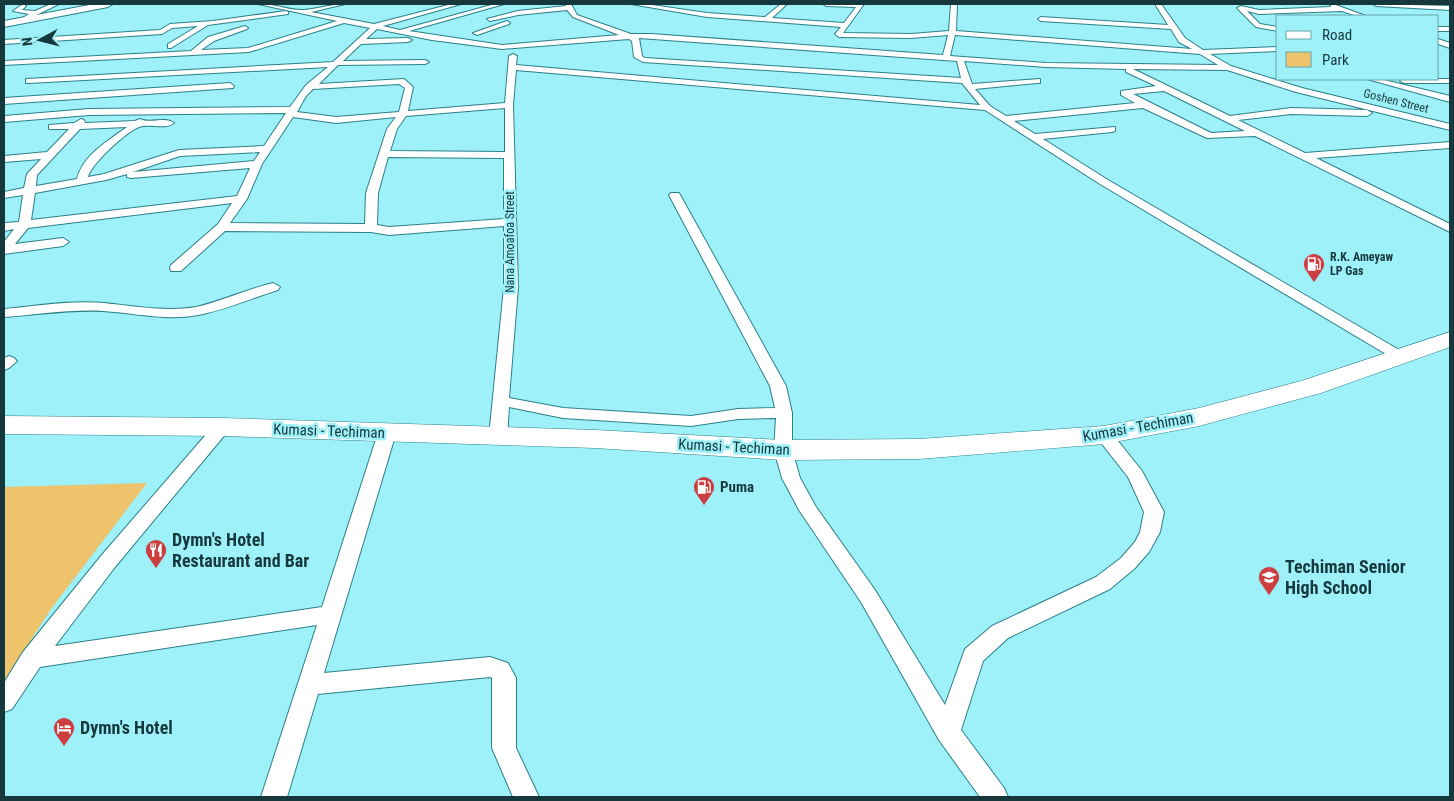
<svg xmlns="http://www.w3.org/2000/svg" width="1454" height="801" viewBox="0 0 1454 801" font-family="'Roboto Condensed',sans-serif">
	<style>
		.green { fill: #edc36c }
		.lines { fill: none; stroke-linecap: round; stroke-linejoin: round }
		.street-casing { stroke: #2b8088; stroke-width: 2 }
		.secondary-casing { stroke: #2b8088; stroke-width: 2 }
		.highway-casing { stroke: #2b8088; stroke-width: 1 }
		.street { fill: #fff; fill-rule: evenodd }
		.secondary { fill: #fff; fill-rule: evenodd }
		.highway { fill: #fff; fill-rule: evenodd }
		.labels { text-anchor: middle; stroke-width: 5; stroke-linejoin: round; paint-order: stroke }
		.far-street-label { font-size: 12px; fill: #16383c; stroke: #9ef0f9 }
		.far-poi-label { font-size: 12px; font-weight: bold; fill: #16383c; stroke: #9ef0f9; text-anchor: start }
		.street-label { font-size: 15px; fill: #16383c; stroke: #9ef0f9 }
		.poi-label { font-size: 15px; font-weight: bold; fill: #16383c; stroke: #9ef0f9; text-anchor: start }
		.near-poi-label { font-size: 18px; font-weight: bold; fill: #16383c; stroke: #9ef0f9; text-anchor: start }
	</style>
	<rect width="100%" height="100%" fill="#9ef0f9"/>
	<!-- green -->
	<path class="green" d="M 147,483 L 51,609 L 4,682 L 4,487 Z"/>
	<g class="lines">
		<!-- street casing -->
		<g class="street-casing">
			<path id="street" d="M 51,4 L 59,4 L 24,21 L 21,19 L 29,14 L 13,11 L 23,4 L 26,6 L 22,10 L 35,11 Z
				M 258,4 C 273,3 287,10 302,10 C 315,10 331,4 345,4 L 311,12 L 374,24 L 452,4 L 461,4 L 383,26 L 400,30 L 495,4 L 504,4 L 409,31 L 502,45 L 619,35 L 573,17 L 567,10 L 518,15 L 490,21 L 487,19 L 518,11 L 566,6 L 565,4 L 571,4 L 577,15 L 631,34 L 651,34 L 943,55 L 948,35 L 911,38 L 839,37 L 835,34 L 841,27 L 707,17 L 631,4 L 645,4 L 707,13 L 765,17 L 781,4 L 787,4 L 772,18 L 844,23 L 856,7 L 826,6 L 823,4 L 864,4 L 843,33 L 911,34 L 949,31 L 951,4 L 957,4 L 956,31 L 1192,49 L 1179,42 L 1171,29 L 1041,21 L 1038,19 L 1041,17 L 1168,25 L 1155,4 L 1161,4 L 1185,38 L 1203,50 L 1278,47 L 1278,51 L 1210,54 L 1231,66 L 1302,88 L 1450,124 L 1450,130 L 1296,92 L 1227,70 L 1133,69 L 1230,116 L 1291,108 L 1367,110 L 1372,113 L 1367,116 L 1291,114 L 1238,120 L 1305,153 L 1450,142 L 1450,148 L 1316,158 L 1450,224 L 1450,232 L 1255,136 L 1207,138 L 1143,108 L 1014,121 L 1035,134 L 1115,127 L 1115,131 L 1112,132 L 1043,139 L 1108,180 L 1406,354 L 1409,357 L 1406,360 L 1396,360 L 1100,184 L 985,110 L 516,70 L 513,105 L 518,287 L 509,398 L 563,408 L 691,416 L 738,409 L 775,408 L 770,386 L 669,195 L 671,193 L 679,193 L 786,386 L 792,413 L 792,450 L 800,478 L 816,507 L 875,590 L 945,705 L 965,649 L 992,626 L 1096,577 L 1121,558 L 1135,542 L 1140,532 L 1144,512 L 1128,477 L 1095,435 L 1098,431 L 1104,430 L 1110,431 L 1142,471 L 1164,512 L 1160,532 L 1149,552 L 1135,568 L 1110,589 L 1008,638 L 983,661 L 961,730 L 1004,788 L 1008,797 L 980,797 L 939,740 L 861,602 L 799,510 L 782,478 L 774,450 L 776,418 L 738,419 L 691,426 L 563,418 L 509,407 L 507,437 L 504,441 L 498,442 L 492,441 L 489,437 L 504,287 L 504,226 L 389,235 L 371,232 L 225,231 L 181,271 L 171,271 L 170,268 L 171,265 L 218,224 L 232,203 L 28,228 L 15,244 L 63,238 L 69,242 L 63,246 L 4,254 L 4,242 L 14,229 L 4,231 L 4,223 L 19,222 L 23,195 L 4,198 L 4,192 L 24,188 L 27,174 L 41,159 L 4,162 L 4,156 L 47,152 L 69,129 L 49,129 L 49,125 L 74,123 L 81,119 L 84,120 L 85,123 L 135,121 L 140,119 C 150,124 165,116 174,123 C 165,130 149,123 139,127 C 126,132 91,164 88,177 L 104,174 L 179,150 L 264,146 L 286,113 L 89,115 L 4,122 L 4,116 L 89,109 L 290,107 L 306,85 L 328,67 L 29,83 L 26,83 L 26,79 L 333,62 L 370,28 L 344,23 L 249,52 L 4,65 L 4,61 L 191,51 L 208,37 L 245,26 L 248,28 L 247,29 L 214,41 L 201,50 L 248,48 L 337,21 ZM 377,29 L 432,40 L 502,49 L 629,39 L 632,41 L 634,57 L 643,62 L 962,83 L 980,105 L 516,65 L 517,56 L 513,54 L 509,56 L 505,103 L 408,111 L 413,87 L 404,79 L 319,84 L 338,65 L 425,64 L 429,62 L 425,60 L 343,61 L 361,44 L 408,42 L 412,40 L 408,38 L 366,39 ZM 955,35 L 1200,54 L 1218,65 L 1046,63 L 950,56 ZM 639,38 L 957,61 L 961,78 L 645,58 L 642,56 ZM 964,61 L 1046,67 L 1126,69 L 1126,72 L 1156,86 L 1121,91 L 1121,95 L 1135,103 L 1006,116 L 990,106 L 975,89 L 1037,83 L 1040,83 L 1040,79 L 972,84 ZM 399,84 L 405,88 L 399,112 L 336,117 L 297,112 L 306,96 L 313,89 ZM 1164,91 L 1245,131 L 1211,133 L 1133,94 ZM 505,108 L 505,152 L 390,151 L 397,129 L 406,116 ZM 293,117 L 336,123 L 396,117 L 387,129 L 366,193 L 365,224 L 230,223 L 247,199 L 262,164 ZM 127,127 C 109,140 82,156 77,179 L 36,186 L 37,175 L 80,129 ZM 260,152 L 254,161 L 133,172 L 180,156 ZM 388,157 L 504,158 L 504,219 L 389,227 L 377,225 L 378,193 ZM 250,168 L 237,196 L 31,220 L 35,193 L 106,180 L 127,174 L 127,177 L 131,178 Z
				M 1333,4 L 1366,16 L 1357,16 L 1342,11 L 1259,14 L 1247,11 L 1260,24 L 1278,27 L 1278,31 L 1256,27 L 1237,8 L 1241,6 L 1259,10 L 1331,7 L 1330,6 Z
				M 1373,4 L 1450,6 L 1450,10 L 1376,6 Z
				M 286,11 L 288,12 L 288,14 L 208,25 L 171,48 L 168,48 L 168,44 L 198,26 L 172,28 L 162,34 L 4,44 L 4,40 L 160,30 L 170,24 L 213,21 Z
				M 507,21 L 510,23 L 509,24 L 477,35 L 473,33 Z
				M 1438,27 L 1450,27 L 1450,31 L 1438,31 Z
				M 1438,39 L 1450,43 L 1450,48 L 1438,44 Z
				M 1367,79 L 1380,79 L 1450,96 L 1450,102 Z
				M 1403,79 L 1450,79 L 1450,83 L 1404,83 L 1400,81 Z
				M 230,83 L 234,86 L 233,88 L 4,104 L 4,98 Z
				M 273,283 L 280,287 L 278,290 C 252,298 225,310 198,315 C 166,321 134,313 103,311 C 70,309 37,315 4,317 L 4,309 C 37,306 71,300 104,303 C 133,306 166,312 196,307 C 222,301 247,289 273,283 Z
				M 9,356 L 14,358 L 17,361 L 9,368 L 4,370 L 4,358 Z
				M 222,422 L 228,423 L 230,427 L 228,431 L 115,567 L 55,646 L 322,607 L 378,433 L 381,429 L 387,428 L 393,429 L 396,433 L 324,673 L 490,657 L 508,663 L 516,678 L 516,748 L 539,797 L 513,797 L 492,748 L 492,678 L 490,677 L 318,694 L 287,797 L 261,797 L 317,625 L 40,667 L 12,709 L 4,712 L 4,683 L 23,652 L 101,556 L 216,423 Z"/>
		</g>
		<!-- secondary casing -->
		<g class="secondary-casing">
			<path id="secondary" d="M 95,4 L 113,4 L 108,7 L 4,27 L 4,21 Z"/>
		</g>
		<!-- highway casing -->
		<g class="highway-casing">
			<path id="highway" d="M 1450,332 L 1450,347 L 1321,393 L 1199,426 L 1104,444 L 919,459 L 783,460 L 595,448 L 222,436 L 4,434 L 4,416 L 222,418 L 595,430 L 783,440 L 919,439 L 1104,426 L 1199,408 L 1301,381 Z"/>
		</g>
		<!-- street -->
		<use href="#street" class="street"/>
		<!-- secondary -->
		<use href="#secondary" class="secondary"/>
		<!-- highway -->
		<use href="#highway" class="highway"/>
	</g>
	<!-- icons -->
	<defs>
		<g id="fuel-pin" transform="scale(1.125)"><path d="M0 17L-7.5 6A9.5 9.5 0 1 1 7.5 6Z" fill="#cd3e40" stroke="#9ef0f9"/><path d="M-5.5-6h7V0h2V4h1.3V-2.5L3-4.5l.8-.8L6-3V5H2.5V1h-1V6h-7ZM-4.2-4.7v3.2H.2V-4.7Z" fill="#fff"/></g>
		<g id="restaurant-pin" transform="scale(1.125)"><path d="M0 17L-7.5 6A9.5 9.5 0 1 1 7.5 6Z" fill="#cd3e40" stroke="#9ef0f9"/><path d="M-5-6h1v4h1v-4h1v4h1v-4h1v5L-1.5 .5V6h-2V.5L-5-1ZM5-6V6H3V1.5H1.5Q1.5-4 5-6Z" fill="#fff"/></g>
		<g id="school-pin" transform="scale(1.125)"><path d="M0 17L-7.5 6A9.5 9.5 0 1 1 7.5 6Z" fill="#cd3e40" stroke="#9ef0f9"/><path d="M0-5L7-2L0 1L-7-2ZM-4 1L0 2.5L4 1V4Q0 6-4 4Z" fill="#fff"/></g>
		<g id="hotel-pin" transform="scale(1.125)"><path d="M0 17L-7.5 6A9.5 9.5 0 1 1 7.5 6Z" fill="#cd3e40" stroke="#9ef0f9"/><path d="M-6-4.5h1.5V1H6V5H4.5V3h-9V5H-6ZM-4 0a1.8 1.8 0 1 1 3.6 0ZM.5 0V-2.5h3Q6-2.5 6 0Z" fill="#fff"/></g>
	</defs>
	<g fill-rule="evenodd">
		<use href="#fuel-pin" x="1314" y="264"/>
		<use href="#fuel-pin" x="704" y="487"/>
		<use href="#restaurant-pin" x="156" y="550"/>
		<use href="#school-pin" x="1269" y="577"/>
		<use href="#hotel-pin" x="64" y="728"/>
	</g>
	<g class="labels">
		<!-- far-street labels -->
		<g class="far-street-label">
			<text transform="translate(1396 101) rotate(14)" y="4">Goshen Street</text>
			<text transform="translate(510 242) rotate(-90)" y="4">Nana Amoafoa Street</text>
		</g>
		<!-- far-poi labels -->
		<g class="far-poi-label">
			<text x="1330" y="261">R.K. Ameyaw<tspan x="1330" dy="14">LP Gas</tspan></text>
		</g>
		<!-- street labels -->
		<g class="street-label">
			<text transform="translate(1138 427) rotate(-10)" y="5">Kumasi - Techiman</text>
			<text transform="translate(329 431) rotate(2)" y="5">Kumasi - Techiman</text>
			<text transform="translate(734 447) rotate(3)" y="5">Kumasi - Techiman</text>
		</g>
		<!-- poi labels -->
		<g class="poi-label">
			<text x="720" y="492">Puma</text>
		</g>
		<!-- near-poi labels -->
		<g class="near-poi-label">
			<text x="172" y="546">Dymn's Hotel<tspan x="172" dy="21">Restaurant and Bar</tspan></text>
			<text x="1285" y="573">Techiman Senior<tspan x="1285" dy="21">High School</tspan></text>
			<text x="80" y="734">Dymn's Hotel</text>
		</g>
	</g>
	<!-- border -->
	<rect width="1454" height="801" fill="none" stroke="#16383c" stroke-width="10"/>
	<!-- legend -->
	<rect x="1276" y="15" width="162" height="65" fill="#9ef0f9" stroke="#68a6ad"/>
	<rect x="1286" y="31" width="25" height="8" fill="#ffffff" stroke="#68a6ad"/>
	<text x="1322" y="40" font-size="15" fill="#16383c">Road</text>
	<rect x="1286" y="52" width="25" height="15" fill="#edc36c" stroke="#68a6ad"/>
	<text x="1322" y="65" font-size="15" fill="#16383c">Park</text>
	<!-- north arrow -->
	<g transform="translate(40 40) rotate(263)" stroke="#9ef0f9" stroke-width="4" paint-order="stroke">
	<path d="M0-4L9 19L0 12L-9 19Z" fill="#16383c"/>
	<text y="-8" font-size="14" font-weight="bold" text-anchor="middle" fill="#16383c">N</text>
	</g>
</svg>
